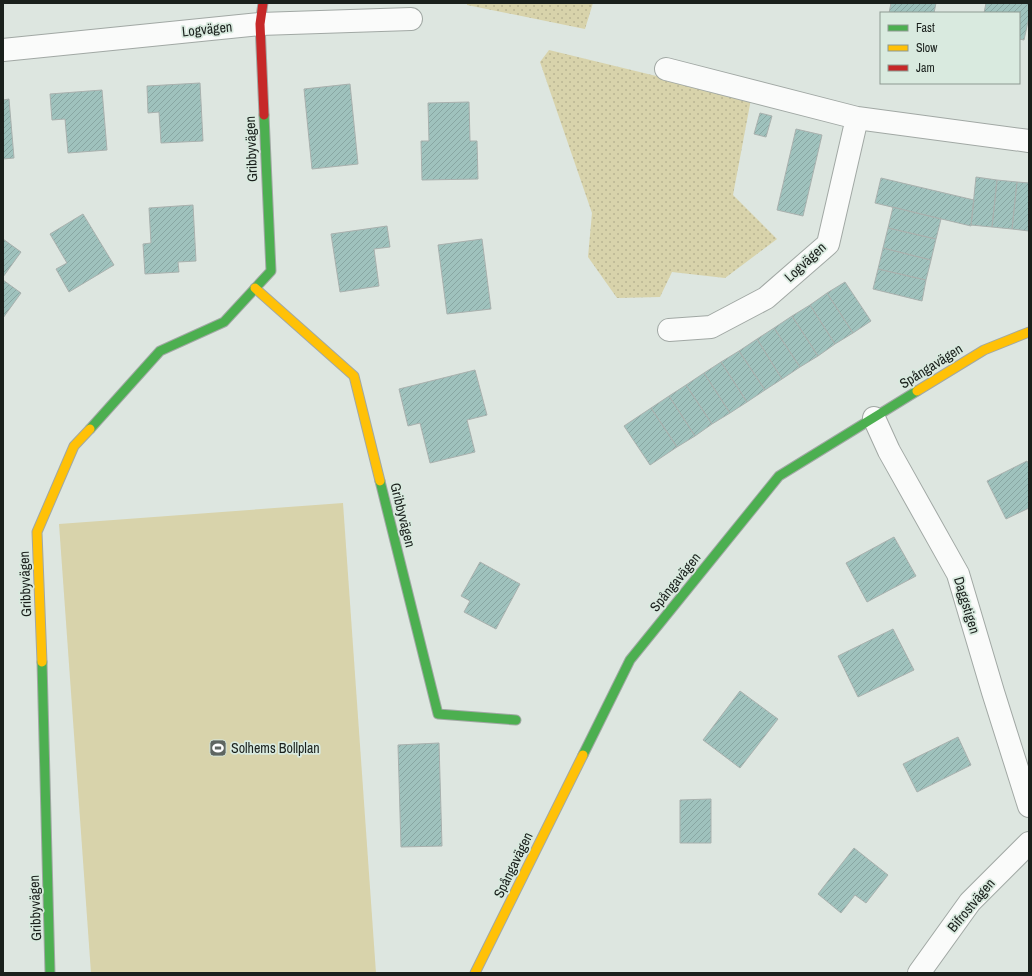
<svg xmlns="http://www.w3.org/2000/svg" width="1032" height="976" viewBox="0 0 1032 976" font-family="'Archivo Narrow',sans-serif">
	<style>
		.green { fill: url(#green-dots) }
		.pitch { fill: #d8d3ab }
		.building { fill: url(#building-hatch); stroke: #a9b1ae }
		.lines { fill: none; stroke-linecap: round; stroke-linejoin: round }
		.street-casing { stroke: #a1a8a4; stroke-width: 24 }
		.fast-casing { stroke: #a1a8a4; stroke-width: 11 }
		.slow-casing { stroke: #a1a8a4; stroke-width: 11 }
		.jam-casing { stroke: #a1a8a4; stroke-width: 11 }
		.street { stroke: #fafbfa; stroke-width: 22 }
		.fast { stroke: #4caf50; stroke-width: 9 }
		.slow { stroke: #ffc107; stroke-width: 9 }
		.jam { stroke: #c62828; stroke-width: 9 }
		.labels { text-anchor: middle; stroke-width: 3.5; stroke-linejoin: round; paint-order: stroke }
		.street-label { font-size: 14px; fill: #1a201c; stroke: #d9eadf }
		.poi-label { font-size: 14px; fill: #1a201c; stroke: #d9eadf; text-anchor: start }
	</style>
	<defs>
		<pattern id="green-dots" width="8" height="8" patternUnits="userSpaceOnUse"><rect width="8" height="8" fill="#d8d3ab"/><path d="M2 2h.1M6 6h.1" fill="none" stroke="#b9b593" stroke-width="1.8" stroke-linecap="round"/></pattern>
		<pattern id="building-hatch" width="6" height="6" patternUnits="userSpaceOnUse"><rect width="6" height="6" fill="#9fc2bd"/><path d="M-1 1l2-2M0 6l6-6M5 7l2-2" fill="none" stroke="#88a6a2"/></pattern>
	</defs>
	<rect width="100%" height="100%" fill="#dde6e0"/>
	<!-- green -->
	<path class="green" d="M 467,3 L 593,3 L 585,29 L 467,5 Z
		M 549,50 L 751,99 L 733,195 L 777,239 L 725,278 L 672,272 L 660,297 L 617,298 L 588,257 L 592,213 L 540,62 Z"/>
	<!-- pitch -->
	<path class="pitch" d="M 343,503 L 376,973 L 91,973 L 59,524 Z"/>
	<!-- building -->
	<path class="building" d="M 891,3 L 936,3 L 934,13 L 889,13 Z
		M 986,3 L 1029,3 L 1029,17 L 1024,40 L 1019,39 L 1019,13 L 984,13 Z
		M 200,83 L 203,141 L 161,143 L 159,112 L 148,113 L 147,86 Z
		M 350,84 L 358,164 L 312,169 L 304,89 Z
		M 102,90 L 107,150 L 68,153 L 65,119 L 52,120 L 50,94 Z
		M 9,99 L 14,158 L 3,159 L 3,100 Z
		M 469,102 L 470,141 L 477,141 L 478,179 L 422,180 L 421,141 L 429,141 L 428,103 Z
		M 760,113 L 772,116 L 766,137 L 754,134 Z
		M 796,129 L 822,135 L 803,216 L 777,210 Z
		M 976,177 L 997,180 L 992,227 L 971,225 Z
		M 881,178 L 974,200 L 971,226 L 875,203 Z
		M 997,180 L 1017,182 L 1012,229 L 992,227 Z
		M 1017,182 L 1029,183 L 1029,231 L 1012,229 Z
		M 193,205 L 196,261 L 178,262 L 179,272 L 145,274 L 143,244 L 151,243 L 149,208 Z
		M 893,207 L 941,219 L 936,239 L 888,228 Z
		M 83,214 L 114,265 L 69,292 L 56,269 L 67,263 L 50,234 Z
		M 387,226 L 390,247 L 374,249 L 379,286 L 340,292 L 331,234 Z
		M 888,228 L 936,239 L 931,260 L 883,248 Z
		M 3,239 L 21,252 L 3,277 Z
		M 482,239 L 491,309 L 447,314 L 438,245 Z
		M 883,248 L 931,260 L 926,280 L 878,269 Z
		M 878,269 L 926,280 L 922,301 L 873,289 Z
		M 3,280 L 21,293 L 3,318 Z
		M 845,282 L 871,321 L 853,333 L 827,293 Z
		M 827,293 L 853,333 L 835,344 L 810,305 Z
		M 810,305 L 835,344 L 818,356 L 792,316 Z
		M 792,316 L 818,356 L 800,367 L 774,328 Z
		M 774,328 L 800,367 L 782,379 L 757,339 Z
		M 757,339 L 782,379 L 765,390 L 739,351 Z
		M 739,351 L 765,390 L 747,402 L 721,362 Z
		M 721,362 L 747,402 L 730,413 L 704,373 Z
		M 475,370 L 487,415 L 467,420 L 475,452 L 430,463 L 420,423 L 408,426 L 399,389 Z
		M 704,373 L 730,413 L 712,424 L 686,385 Z
		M 686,385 L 712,424 L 695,436 L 669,396 Z
		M 669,396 L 695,436 L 677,447 L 651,408 Z
		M 651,408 L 677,447 L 650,465 L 624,426 Z
		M 1027,461 L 1029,465 L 1029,508 L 1006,519 L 987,481 Z
		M 894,537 L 916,576 L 867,602 L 846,563 Z
		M 480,562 L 520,584 L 496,629 L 464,612 L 470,601 L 461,596 Z
		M 893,629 L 914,670 L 858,697 L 838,656 Z
		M 740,691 L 778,719 L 740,768 L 703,740 Z
		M 958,737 L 971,765 L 917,792 L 903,764 Z
		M 439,743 L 442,846 L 401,847 L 398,745 Z
		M 711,799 L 711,843 L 680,843 L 680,800 Z
		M 854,848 L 888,875 L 866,903 L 855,895 L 841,913 L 818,894 Z"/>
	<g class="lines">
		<!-- street casing -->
		<g class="street-casing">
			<path id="street" d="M 3,50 L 260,24 L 411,19
				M 666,69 L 857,118
				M 669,330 L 711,327 L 766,298 L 828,244 L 857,118 L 1029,141
				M 874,418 L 889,451 L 958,574 L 993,692 L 1029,806
				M 919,973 L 970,902 L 1029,843"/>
		</g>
		<!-- fast casing -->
		<g class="fast-casing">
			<path id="fast" d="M 90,429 L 160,351 L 224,322 L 271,271 L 264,115
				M 380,481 L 438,714 L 516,720
				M 42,662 L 50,973
				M 583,755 L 630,660 L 779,476 L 917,391"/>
		</g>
		<!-- slow casing -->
		<g class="slow-casing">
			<path id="slow" d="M 255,288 L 354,376 L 380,481
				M 917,391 L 984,350 L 1029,332
				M 42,662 L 37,532 L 74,446 L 90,429
				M 475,973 L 583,755"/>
		</g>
		<!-- jam casing -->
		<g class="jam-casing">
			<path id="jam" d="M 263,3 L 260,24 L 264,115"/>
		</g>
		<!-- street -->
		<use href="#street" class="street"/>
		<!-- fast -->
		<use href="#fast" class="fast"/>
		<!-- slow -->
		<use href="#slow" class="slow"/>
		<!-- jam -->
		<use href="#jam" class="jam"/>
	</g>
	<!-- icons -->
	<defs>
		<g id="stadium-square" transform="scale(0.9)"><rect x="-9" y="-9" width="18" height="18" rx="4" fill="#5e6561" stroke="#d9eadf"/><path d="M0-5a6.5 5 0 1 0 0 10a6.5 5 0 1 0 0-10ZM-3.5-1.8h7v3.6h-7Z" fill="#fff"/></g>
	</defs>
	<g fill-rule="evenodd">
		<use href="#stadium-square" x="218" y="748"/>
	</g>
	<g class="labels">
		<!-- street labels -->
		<g class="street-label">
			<text transform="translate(207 29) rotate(-6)" y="5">Logvägen</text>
			<text transform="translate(251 149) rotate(-92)" y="5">Gribbyvägen</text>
			<text transform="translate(805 262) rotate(-43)" y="5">Logvägen</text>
			<text transform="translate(931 366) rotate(-32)" y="5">Spångavägen</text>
			<text transform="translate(403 515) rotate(76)" y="5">Gribbyvägen</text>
			<text transform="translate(675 582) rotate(-51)" y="5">Spångavägen</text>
			<text transform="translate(25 584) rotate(-92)" y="5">Gribbyvägen</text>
			<text transform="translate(967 605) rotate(73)" y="5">Daggstigen</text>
			<text transform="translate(513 865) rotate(-64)" y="5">Spångavägen</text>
			<text transform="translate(971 905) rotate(-50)" y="5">Bifrostvägen</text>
			<text transform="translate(35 908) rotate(-92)" y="5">Gribbyvägen</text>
		</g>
		<!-- poi labels -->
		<g class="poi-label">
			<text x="231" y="753">Solhems Bollplan</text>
		</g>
	</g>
	<!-- border -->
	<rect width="1032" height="976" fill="none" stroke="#1a201c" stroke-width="8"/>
	<!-- legend -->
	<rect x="880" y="12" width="140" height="72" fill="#d9eadf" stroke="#8d9991"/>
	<rect x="888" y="25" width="20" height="6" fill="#4caf50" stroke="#8d9991"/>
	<text x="916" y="32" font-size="12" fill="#1a201c">Fast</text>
	<rect x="888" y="45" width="20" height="6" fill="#ffc107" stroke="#8d9991"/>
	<text x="916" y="52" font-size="12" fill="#1a201c">Slow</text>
	<rect x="888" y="65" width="20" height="6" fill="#c62828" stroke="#8d9991"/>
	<text x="916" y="72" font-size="12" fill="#1a201c">Jam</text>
</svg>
